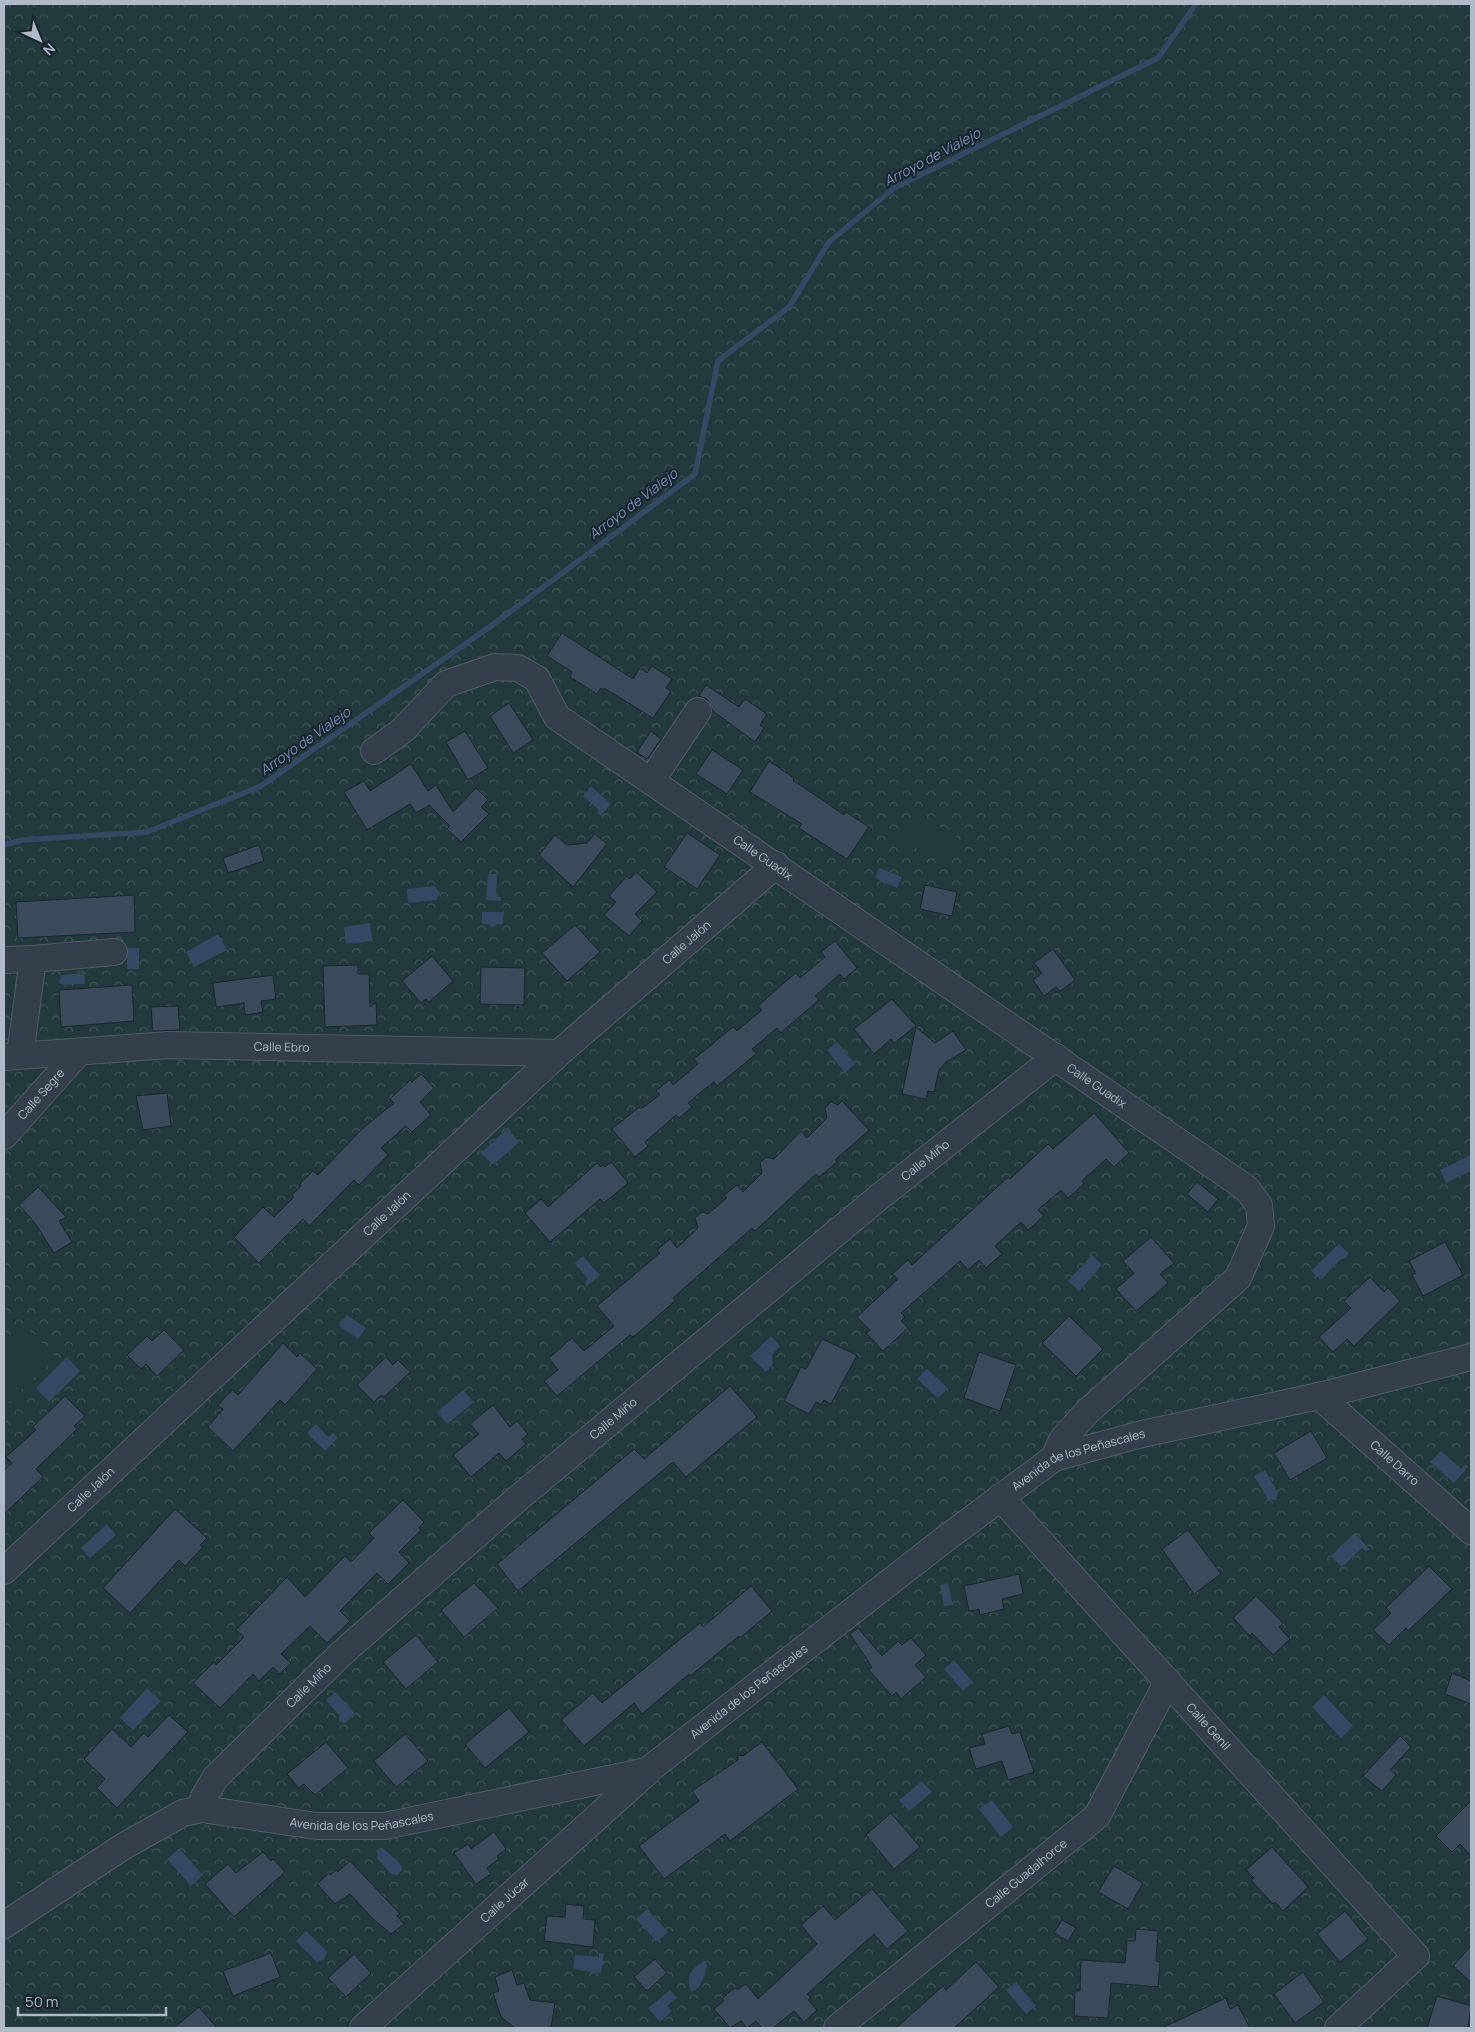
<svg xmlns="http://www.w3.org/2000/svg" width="1475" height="2032" viewBox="0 0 1475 2032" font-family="Manrope,sans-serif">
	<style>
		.park { fill: url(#park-crowns) }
		.pitch { fill: #223a3c }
		.water { fill: #334964 }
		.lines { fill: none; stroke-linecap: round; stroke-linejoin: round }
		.stream { stroke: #334964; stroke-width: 5.5 }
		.building { fill: #3c4b5b; stroke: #1c2632 }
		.minor-casing { stroke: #525c69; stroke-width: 28 }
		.minor { stroke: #343f4b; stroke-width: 26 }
		.labels { text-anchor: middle; stroke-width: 4; stroke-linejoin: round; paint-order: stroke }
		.street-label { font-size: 12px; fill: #afb9c7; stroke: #1a2430 }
		.water-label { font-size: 14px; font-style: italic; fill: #7591b2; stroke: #1a2430 }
	</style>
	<defs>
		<pattern id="park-crowns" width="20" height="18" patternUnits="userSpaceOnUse" patternTransform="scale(1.25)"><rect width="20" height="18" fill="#223a3c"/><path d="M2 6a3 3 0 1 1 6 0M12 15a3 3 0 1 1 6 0" fill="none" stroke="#405457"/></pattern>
	</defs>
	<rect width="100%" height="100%" fill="#202d3b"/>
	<!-- park -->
	<path class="park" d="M 4,4 L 1471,4 L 1471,2028 L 4,2028 Z"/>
	<!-- pitch -->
	<path class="pitch" d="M 912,815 L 957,834 L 944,861 L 900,841 Z
		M 29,1329 L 55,1357 L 4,1407 L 4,1354 Z
		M 4,1864 L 23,1893 L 4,1906 Z"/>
	<!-- water -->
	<path class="water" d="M 591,786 L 611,804 L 601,816 L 597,813 L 599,810 L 583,796 Z
		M 879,868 L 902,877 L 897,888 L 875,878 Z
		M 488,874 L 497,874 L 496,897 L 501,897 L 501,901 L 486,900 Z
		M 435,886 L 440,893 L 436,900 L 408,903 L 407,889 Z
		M 482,912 L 504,912 L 503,924 L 497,924 L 492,928 L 489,924 L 482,924 Z
		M 370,923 L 372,941 L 346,944 L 344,927 Z
		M 218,934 L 227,950 L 194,967 L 186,952 Z
		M 127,948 L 139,948 L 139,969 L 127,969 Z
		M 84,973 L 85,984 L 62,985 L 59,982 L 61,975 Z
		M 837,1042 L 855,1064 L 845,1073 L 827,1050 Z
		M 509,1127 L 510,1132 L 519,1142 L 494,1164 L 492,1164 L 481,1153 Z
		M 1471,1155 L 1471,1171 L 1446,1183 L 1440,1170 Z
		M 1339,1244 L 1348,1253 L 1346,1258 L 1340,1260 L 1321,1280 L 1311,1271 Z
		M 1092,1255 L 1102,1265 L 1079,1291 L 1068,1281 Z
		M 583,1256 L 600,1275 L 587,1286 L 585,1283 L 588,1279 L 575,1263 Z
		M 347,1315 L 366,1328 L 358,1339 L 339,1326 Z
		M 771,1336 L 780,1346 L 772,1355 L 773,1364 L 766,1372 L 750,1356 Z
		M 67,1357 L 80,1371 L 49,1402 L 36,1388 Z
		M 927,1369 L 948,1388 L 938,1398 L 917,1379 Z
		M 463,1390 L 474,1402 L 447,1424 L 437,1412 Z
		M 316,1424 L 328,1437 L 333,1433 L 338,1438 L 325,1451 L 307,1433 Z
		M 1441,1451 L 1461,1469 L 1465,1464 L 1468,1467 L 1454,1483 L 1430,1462 Z
		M 1265,1470 L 1278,1493 L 1276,1500 L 1268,1499 L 1254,1476 Z
		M 107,1524 L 116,1535 L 90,1558 L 81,1548 Z
		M 1355,1533 L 1369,1549 L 1366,1552 L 1362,1548 L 1342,1567 L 1331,1556 Z
		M 948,1583 L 953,1605 L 944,1606 L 940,1585 Z
		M 954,1660 L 973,1682 L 963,1691 L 944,1669 Z
		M 147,1688 L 161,1701 L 133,1730 L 120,1718 Z
		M 336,1692 L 355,1714 L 345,1723 L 339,1721 L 339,1715 L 326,1700 Z
		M 1324,1695 L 1353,1726 L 1341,1738 L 1312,1707 Z
		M 922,1781 L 932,1792 L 909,1811 L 899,1800 Z
		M 992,1800 L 1013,1827 L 1001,1837 L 979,1809 Z
		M 179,1848 L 203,1875 L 191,1886 L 167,1859 Z
		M 382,1849 C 387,1850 397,1861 401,1865 L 402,1870 L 398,1875 L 391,1874 L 377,1858 L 378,1852 Z
		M 647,1909 L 668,1932 L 657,1942 L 636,1919 Z
		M 306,1931 L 327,1952 L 324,1960 L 317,1962 L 296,1941 Z
		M 599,1953 L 604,1954 L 601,1973 L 573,1969 L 575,1955 L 599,1957 Z
		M 705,1961 L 707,1964 C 705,1974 702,1989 691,1992 C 685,1977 692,1967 705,1961 Z
		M 1016,1982 L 1036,2006 L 1026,2014 L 1006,1990 Z
		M 670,1990 L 677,1998 L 667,2006 L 672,2011 L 660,2022 L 648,2008 Z"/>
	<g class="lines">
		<!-- stream -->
		<path class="stream" d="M 4,5 L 6,4
			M 4,845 L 23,840 L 147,832 L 261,786 L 491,626 L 695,474 L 718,361 L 789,307 L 829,242 L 894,188 L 1158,58 L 1196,4"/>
	</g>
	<!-- building -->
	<path class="building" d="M 562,633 L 633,679 L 640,668 L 647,673 L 652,666 L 672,679 L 666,688 L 671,691 L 653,718 L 604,688 L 603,690 L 601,688 L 597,694 L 570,677 L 572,672 L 547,656 Z
		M 706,685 L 739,707 L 745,699 L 767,714 L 760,725 L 764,728 L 755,742 L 713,711 L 707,699 L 699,696 Z
		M 509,703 L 533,740 L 513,753 L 490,716 Z
		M 465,731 L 488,768 L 468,780 L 446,742 Z
		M 651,731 L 661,739 L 647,759 L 637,752 Z
		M 712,750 L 743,770 L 727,794 L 696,774 Z
		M 769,761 L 794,778 L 793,780 L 844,815 L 846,812 L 869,827 L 847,859 L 799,828 L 802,824 L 750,792 Z
		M 411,764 L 428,791 L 436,785 L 453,812 L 476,788 L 488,800 L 481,807 L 489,814 L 461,842 L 447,829 L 450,826 L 429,805 L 416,813 L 410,804 L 367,830 L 344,792 L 364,781 L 370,791 Z
		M 687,833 L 720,855 L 697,889 L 664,867 Z
		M 595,834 L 607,844 L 573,887 L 539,855 L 555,835 L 567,845 L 587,843 Z
		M 259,845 L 264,861 L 228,873 L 223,858 Z
		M 636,872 L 657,892 L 635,914 L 642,921 L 629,936 L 604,915 L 616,902 L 609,896 L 627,876 L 630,879 Z
		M 925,885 L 957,892 L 952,916 L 920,909 Z
		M 134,895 L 135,932 L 18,938 L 16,902 Z
		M 575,925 L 600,952 L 567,981 L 542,953 Z
		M 835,941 L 857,968 L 844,979 L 840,974 L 815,996 L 819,1000 L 792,1023 L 781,1033 L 777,1028 L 752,1049 L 756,1054 L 728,1077 L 717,1086 L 714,1082 L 701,1092 L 688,1103 L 692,1107 L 679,1118 L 676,1115 L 645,1142 L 648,1146 L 635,1157 L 612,1129 L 638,1108 L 642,1108 L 660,1095 L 656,1091 L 669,1080 L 673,1085 L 685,1075 L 698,1064 L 694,1059 L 733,1027 L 737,1031 L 762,1010 L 758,1006 L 785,982 L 796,973 L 800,978 L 825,957 L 821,952 Z
		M 1053,949 L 1075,980 L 1060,991 L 1056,987 L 1044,996 L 1033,980 L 1042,973 L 1034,963 Z
		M 432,956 L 453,981 L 429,1002 L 426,999 L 421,1003 L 402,981 Z
		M 358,965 L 358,974 L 369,974 L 370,1007 L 376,1002 L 377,1025 L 325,1027 L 323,966 Z
		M 481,967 L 525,968 L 524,1005 L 480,1004 Z
		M 273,975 L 276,999 L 261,1001 L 263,1012 L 245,1015 L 244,1003 L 216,1007 L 213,983 Z
		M 132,985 L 134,1021 L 61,1027 L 59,990 Z
		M 892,999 L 916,1026 L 894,1043 L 891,1039 L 874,1054 L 854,1029 Z
		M 178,1006 L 180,1030 L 153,1031 L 151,1007 Z
		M 916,1027 L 935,1043 L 953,1031 L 966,1050 L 946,1062 L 939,1070 L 934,1092 L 928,1091 L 926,1099 L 902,1094 Z
		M 421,1074 L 434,1088 L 420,1102 L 431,1115 L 412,1132 L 406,1126 L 381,1148 L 388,1155 L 359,1185 L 354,1180 L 309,1226 L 303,1219 L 259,1263 L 234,1237 L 263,1207 L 274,1217 L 294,1197 L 292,1195 L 301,1186 L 299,1185 L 313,1171 L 318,1175 L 362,1129 L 394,1103 L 390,1099 L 410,1080 L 412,1082 Z
		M 167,1093 L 171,1126 L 143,1130 L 136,1096 Z
		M 842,1101 L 869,1130 L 835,1160 L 837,1162 L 819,1177 L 816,1174 L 755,1231 L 752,1228 L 673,1298 L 675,1301 L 644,1328 L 633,1337 L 630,1335 L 557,1396 L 544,1381 L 558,1370 L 549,1358 L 572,1338 L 584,1351 L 614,1326 L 597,1306 L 660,1253 L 657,1250 L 670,1239 L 677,1248 L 698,1228 L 695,1218 L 702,1212 L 708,1214 L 727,1198 L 724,1195 L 737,1185 L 743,1192 L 762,1173 L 760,1163 L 766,1157 L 774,1159 L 801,1131 L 807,1138 L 827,1118 L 825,1108 L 831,1102 L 838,1105 Z
		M 1094,1113 L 1129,1153 L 1114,1167 L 1106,1159 L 1082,1181 L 1084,1184 L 1068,1198 L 1061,1190 L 1038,1210 L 1044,1216 L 1028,1230 L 1021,1222 L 995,1246 L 1002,1254 L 986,1268 L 979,1260 L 968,1270 L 960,1261 L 901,1313 L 905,1317 L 901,1321 L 908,1328 L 883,1351 L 866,1333 L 870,1330 L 857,1317 L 898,1279 L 892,1274 L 908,1260 L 912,1265 L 1008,1177 L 1010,1179 L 1048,1144 L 1053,1149 Z
		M 611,1162 L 628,1183 L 604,1203 L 600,1199 L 550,1242 L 525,1213 L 541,1199 L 548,1207 L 597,1163 L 601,1167 L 603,1165 L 605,1167 Z
		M 1197,1182 L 1218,1199 L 1208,1212 L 1187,1194 Z
		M 38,1187 L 66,1217 L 59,1221 L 72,1242 L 54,1253 L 35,1223 L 19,1205 Z
		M 1151,1237 L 1174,1263 L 1160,1274 L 1168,1283 L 1136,1311 L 1116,1289 L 1134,1273 L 1123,1261 Z
		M 1445,1242 L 1463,1275 L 1423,1296 L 1412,1275 L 1416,1273 L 1409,1261 Z
		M 1370,1277 L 1384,1292 L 1388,1288 L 1400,1301 L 1354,1346 L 1347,1339 L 1333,1352 L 1319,1337 L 1351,1308 L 1344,1301 Z
		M 1069,1316 L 1103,1349 L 1076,1376 L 1042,1343 Z
		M 164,1330 L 184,1350 L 157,1376 L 146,1364 L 141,1369 L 127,1355 L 147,1336 L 152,1341 Z
		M 822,1339 L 857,1355 L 831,1404 L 824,1400 L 821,1405 L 816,1402 L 809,1414 L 784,1401 L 801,1367 L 806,1369 Z
		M 283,1343 L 297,1357 L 300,1353 L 317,1369 L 285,1405 L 280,1400 L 233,1451 L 208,1427 L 223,1409 L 218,1405 L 232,1390 L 238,1395 Z
		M 979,1352 L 1016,1365 L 1000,1411 L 964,1398 Z
		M 386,1357 L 393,1365 L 398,1360 L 410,1372 L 384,1397 L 381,1395 L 374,1402 L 357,1385 Z
		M 730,1386 L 757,1417 L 686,1477 L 673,1462 L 518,1591 L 497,1564 L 634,1449 L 644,1459 Z
		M 65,1396 L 85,1416 L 74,1426 L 77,1429 L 36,1469 L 43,1477 L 4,1514 L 4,1470 L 12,1463 L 6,1457 L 36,1430 L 33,1427 Z
		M 493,1405 L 510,1427 L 517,1421 L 528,1434 L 522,1439 L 526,1444 L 506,1461 L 499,1453 L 471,1477 L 453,1455 L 479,1434 L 470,1424 Z
		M 1311,1431 L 1327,1458 L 1290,1480 L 1274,1453 Z
		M 403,1500 L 424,1522 L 419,1528 L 421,1530 L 399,1552 L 409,1563 L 388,1584 L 377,1573 L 340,1611 L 350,1621 L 327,1643 L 310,1626 L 281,1654 L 291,1663 L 280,1674 L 273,1667 L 259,1681 L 253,1674 L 220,1708 L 193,1683 L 214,1662 L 216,1665 L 244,1637 L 236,1630 L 287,1577 L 305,1597 L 345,1556 L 351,1562 L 374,1538 L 369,1533 Z
		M 175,1509 L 207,1538 L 200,1545 L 203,1547 L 185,1566 L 179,1560 L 130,1613 L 103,1588 Z
		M 1188,1530 L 1221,1574 L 1194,1594 L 1162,1549 Z
		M 1429,1566 L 1452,1589 L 1408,1631 L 1406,1628 L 1389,1645 L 1373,1630 L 1391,1613 L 1386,1608 Z
		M 1019,1574 L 1023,1594 L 1002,1599 L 1004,1609 L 980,1615 L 979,1609 L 969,1611 L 964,1586 Z
		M 474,1583 L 498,1608 L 464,1637 L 441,1610 Z
		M 751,1586 L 772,1611 L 740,1638 L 739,1636 L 690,1676 L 689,1674 L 642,1714 L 634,1703 L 584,1746 L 561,1720 L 593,1693 L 602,1703 L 700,1623 L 703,1627 Z
		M 1256,1596 L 1283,1623 L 1279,1627 L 1290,1639 L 1273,1655 L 1252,1633 L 1250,1636 L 1233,1618 Z
		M 858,1628 L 882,1656 L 898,1641 L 902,1645 L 911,1638 L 926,1655 L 915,1665 L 926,1677 L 901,1699 L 896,1692 L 892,1696 L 869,1670 L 872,1667 L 850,1634 Z
		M 416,1635 L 438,1662 L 406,1689 L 383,1662 Z
		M 1452,1673 L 1471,1681 L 1471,1704 L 1445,1694 Z
		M 509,1708 L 529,1732 L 485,1768 L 465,1744 Z
		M 169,1715 L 188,1732 L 117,1808 L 97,1788 L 105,1779 L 84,1759 L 112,1729 L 131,1747 L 144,1733 L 148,1737 Z
		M 1009,1726 L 1012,1734 L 1020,1732 L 1034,1772 L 1008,1780 L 1002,1761 L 976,1769 L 969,1748 L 985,1744 L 982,1734 Z
		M 405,1734 L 428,1761 L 396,1787 L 374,1761 Z
		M 1400,1736 L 1411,1747 L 1390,1770 L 1396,1775 L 1382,1791 L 1363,1776 Z
		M 326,1742 L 348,1768 L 315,1795 L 304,1784 L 299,1788 L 287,1774 Z
		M 762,1742 L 798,1789 L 730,1841 L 725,1834 L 664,1879 L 639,1846 L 699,1801 L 692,1791 L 738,1760 L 738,1755 L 743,1756 Z
		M 1471,1801 L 1471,1856 L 1460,1844 L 1452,1852 L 1436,1836 Z
		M 891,1813 L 920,1847 L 894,1869 L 866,1835 Z
		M 494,1832 L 506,1849 L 497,1856 L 499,1859 L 487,1868 L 491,1874 L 476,1884 L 454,1853 L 468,1844 L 471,1849 Z
		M 1272,1847 L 1308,1887 L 1283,1911 L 1275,1902 L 1273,1904 L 1251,1880 L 1254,1878 L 1246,1870 Z
		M 263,1852 L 271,1861 L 273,1859 L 285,1872 L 234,1917 L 205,1884 L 228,1864 L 236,1873 Z
		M 350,1861 L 400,1914 L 397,1916 L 404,1924 L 391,1934 L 373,1919 L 350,1894 L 335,1904 L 317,1884 L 329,1873 L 331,1875 L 336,1870 L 338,1872 Z
		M 1114,1866 L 1143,1883 L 1128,1909 L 1098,1892 Z
		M 872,1889 L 908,1931 L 887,1949 L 874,1934 L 807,1994 L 811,1998 L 808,2000 L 817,2010 L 804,2022 L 794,2011 L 773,2028 L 762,2028 L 756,2021 L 747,2028 L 741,2021 L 730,2028 L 714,2009 L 724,2001 L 722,1998 L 735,1988 L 737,1990 L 746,1984 L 758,1999 L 817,1944 L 801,1925 L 823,1906 L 835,1920 Z
		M 566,1904 L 584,1906 L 583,1919 L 595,1920 L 593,1947 L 544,1941 L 547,1916 L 565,1917 Z
		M 1345,1911 L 1368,1939 L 1340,1962 L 1317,1934 Z
		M 1062,1920 L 1076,1928 L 1068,1941 L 1054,1933 Z
		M 1136,1929 L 1158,1931 L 1156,1961 L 1160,1962 L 1158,1987 L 1111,1983 L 1108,2018 L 1074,2016 L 1075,1991 L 1080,1991 L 1081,1960 L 1125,1963 L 1127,1941 L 1135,1941 Z
		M 1471,1946 L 1471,1982 L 1453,1966 Z
		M 271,1953 L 280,1977 L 233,1996 L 223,1971 Z
		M 354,1954 L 371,1973 L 346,1997 L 328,1978 Z
		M 655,1959 L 667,1973 L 647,1991 L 634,1977 Z
		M 976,1962 L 999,1987 L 954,2028 L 896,2028 L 943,1986 L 946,1990 Z
		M 512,1970 L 517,1985 L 524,1983 L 530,2000 L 555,2003 L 551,2028 L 515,2028 L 501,2017 L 493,1993 L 499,1991 L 495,1977 Z
		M 1303,1972 L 1324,2002 L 1295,2023 L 1274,1994 Z
		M 1437,1996 L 1471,2006 L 1468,2028 L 1427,2028 Z
		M 1226,1998 L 1230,2009 L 1238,2005 L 1250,2028 L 1162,2028 Z
		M 199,2007 L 217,2028 L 174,2028 Z"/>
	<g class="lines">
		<!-- minor casing -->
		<g class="minor-casing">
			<g id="minor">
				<path id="s1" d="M 374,751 L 403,730 L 446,684 L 495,667 L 518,668 L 537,679 L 557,717 L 1246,1188 L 1259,1205 L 1261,1226 L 1238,1278 L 1087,1412 L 1062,1440 L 1054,1458"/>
				<path d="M 651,781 L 698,711"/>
				<path d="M 4,960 L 33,959"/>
				<path d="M 20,1055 L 33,959 L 114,952"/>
				<path id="s2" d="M 4,1057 L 169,1045 L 559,1053"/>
				<path id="s3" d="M 4,1136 L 79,1052"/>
				<path id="s4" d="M 1319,1396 L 1471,1531"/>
				<path id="s5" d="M 1000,1497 L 1416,1956 L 1338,2028"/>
				<path id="s6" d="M 4,1571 L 559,1053 L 776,865"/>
				<path id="s7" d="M 202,1809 L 203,1799 L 215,1778 L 341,1654 L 516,1500 L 878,1198 L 1056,1057"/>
				<path id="s8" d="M 4,1925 L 124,1846 L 183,1813 L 202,1809 L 316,1826 L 385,1826 L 647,1771 L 945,1539 L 1054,1458 L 1142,1434 L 1319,1396 L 1471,1357"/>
				<path id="s9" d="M 363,2028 L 647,1772"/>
				<path id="s10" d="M 837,2028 L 1097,1816 L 1168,1681"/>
			</g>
		</g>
		<!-- minor -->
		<use href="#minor" class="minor"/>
	</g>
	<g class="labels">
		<!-- street labels -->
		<g class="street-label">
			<text dy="4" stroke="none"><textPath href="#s1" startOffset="488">Calle Guadix</textPath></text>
			<text dy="4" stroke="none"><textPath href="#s6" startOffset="928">Calle Jalón</textPath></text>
			<text dy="4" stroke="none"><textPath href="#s2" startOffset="278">Calle Ebro</textPath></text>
			<text dy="4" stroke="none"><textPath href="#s1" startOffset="892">Calle Guadix</textPath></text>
			<text dy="4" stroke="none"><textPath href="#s3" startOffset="56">Calle Segre</textPath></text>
			<text dy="4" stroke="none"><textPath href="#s7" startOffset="976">Calle Miño</textPath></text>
			<text dy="4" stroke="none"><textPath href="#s6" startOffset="524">Calle Jalón</textPath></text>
			<text dy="4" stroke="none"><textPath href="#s7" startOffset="571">Calle Miño</textPath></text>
			<text dy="4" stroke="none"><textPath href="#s8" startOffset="1218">Avenida de los Peñascales</textPath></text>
			<text dy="4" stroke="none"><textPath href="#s4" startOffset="101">Calle Darro</textPath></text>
			<text dy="4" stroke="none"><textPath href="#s6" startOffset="119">Calle Jalón</textPath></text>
			<text dy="4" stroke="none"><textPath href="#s7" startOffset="166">Calle Miño</textPath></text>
			<text dy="4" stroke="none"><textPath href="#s8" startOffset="812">Avenida de los Peñascales</textPath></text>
			<text dy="4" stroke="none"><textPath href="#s5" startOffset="310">Calle Genil</textPath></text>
			<text dy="4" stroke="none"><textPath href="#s8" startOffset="392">Avenida de los Peñascales</textPath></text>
			<text dy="4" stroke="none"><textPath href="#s10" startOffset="244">Calle Guadalhorce</textPath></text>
			<text dy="4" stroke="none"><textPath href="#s9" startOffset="191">Calle Júcar</textPath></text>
		</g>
		<!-- water labels -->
		<g class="water-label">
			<text transform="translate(932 157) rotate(-28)" y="5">Arroyo de Vialejo</text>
			<text transform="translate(633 504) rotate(-37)" y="5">Arroyo de Vialejo</text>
			<text transform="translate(305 741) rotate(-35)" y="5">Arroyo de Vialejo</text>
		</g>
	</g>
	<!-- border -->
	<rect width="1475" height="2032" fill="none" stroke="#afb9c7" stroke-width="10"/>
	<!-- north arrow -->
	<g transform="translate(40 40) rotate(136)" stroke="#1a2430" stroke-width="4" paint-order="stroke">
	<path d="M0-4L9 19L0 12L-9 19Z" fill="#afb9c7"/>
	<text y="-8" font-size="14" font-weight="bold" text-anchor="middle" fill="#afb9c7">N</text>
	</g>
	<!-- scale -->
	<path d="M18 2007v8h148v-8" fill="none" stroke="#afb9c7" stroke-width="2.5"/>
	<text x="25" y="2007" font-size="15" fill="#afb9c7" stroke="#1a2430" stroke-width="4" paint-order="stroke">50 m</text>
</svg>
